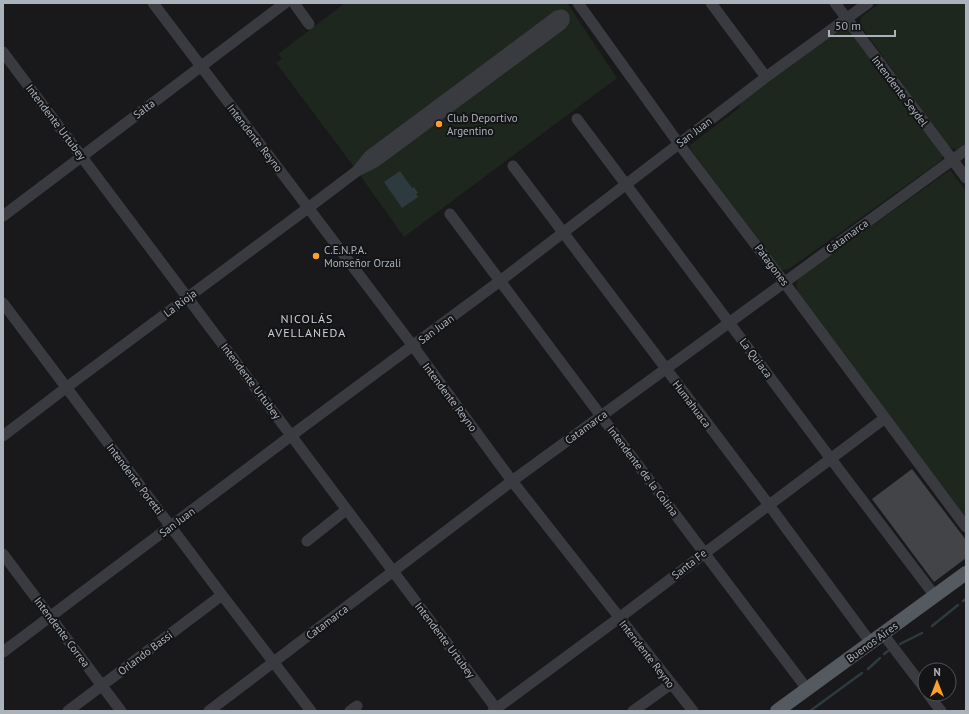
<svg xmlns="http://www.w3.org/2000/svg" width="969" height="714" viewBox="0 0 969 714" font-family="'PT Sans',sans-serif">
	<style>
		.green { fill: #1e271e }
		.water { fill: #2d3b41 }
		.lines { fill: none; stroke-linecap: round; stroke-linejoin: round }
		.stream { stroke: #2d3b41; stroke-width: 2.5 }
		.building { fill: #434448 }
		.minor { stroke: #393b41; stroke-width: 11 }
		.major { stroke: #555960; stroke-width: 14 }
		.poi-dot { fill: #ff9e2d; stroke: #141416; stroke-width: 1.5 }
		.labels { text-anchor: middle; stroke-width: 4; stroke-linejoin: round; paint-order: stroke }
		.street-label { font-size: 11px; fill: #aab2bc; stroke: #141416 }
		.poi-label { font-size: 11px; fill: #aab2bc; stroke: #141416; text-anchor: start }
		.neighbourhood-label { font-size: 12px; letter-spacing: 1px; fill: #cbd0d8; stroke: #141416 }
	</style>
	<rect width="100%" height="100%" fill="#19191b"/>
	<!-- green -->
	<path class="green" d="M 345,3 L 567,3 L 617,78 L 404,237 L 357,171 L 276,63 L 282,59 L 278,54 Z
		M 880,3 L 966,3 L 966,143 L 959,149 L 953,149 L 948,146 L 861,26 L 860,23 L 861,17 Z
		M 846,26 L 942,154 L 942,160 L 789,269 L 783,270 L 779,267 L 691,150 L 690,145 L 739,108 L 741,102 Z
		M 950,170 L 966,191 L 966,518 L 797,291 L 796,283 L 799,278 Z"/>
	<!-- water -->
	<path class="water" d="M 400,171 L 412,188 L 414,187 L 418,193 L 416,194 L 418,197 L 402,208 L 384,182 Z"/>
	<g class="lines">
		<!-- stream -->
		<path class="stream" d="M 963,601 L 966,599
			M 932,626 L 958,605
			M 900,644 L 922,633
			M 884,654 L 888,651
			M 868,669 L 880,658
			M 810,711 L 862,673"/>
	</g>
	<!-- building -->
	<path class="building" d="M 912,469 L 966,540 L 966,558 L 934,582 L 872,499 Z"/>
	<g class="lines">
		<!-- minor -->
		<path class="minor" d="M 153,3 L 413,346 L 512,481 L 693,711
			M 294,3 L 309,24
			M 578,3 L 679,144 L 784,282 L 966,527
			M 711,3 L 766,77
			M 835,3 L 966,178
			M 3,52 L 498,711
			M 577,119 L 831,459 L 935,596
			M 513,166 L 769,505 L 871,643
			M 450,214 L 601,416 L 807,689
			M 3,216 L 285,3
			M 3,303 L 222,595 L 311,711
			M 3,436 L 67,387 L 308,208 L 357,171 L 369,156 L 557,16 L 562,15 L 564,17 L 564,21 L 562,24 L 375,162 L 357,171
			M 307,541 L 346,510
			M 3,554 L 121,711
			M 883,634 L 925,689
			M 3,652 L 292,435 L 500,281 L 766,77 L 868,3
			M 928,694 L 941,711
			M 68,711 L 222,595
			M 209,711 L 512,481 L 966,150
			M 350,711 L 357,706
			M 493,711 L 619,618 L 705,553 L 885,418
			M 633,711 L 671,684"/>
		<!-- major -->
		<path class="major" d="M 777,711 L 966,573"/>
	</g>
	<!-- markers -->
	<g class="poi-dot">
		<circle cx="439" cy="124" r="4"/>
		<circle cx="316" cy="256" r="4"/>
	</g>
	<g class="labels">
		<!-- street labels -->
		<g class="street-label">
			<text transform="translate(900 91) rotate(53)" y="4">Intendente Seydel</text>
			<text transform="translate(144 109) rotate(-37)" y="4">Salta</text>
			<text transform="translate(56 122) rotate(53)" y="4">Intendente Urtubey</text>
			<text transform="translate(694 132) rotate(-37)" y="4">San Juan</text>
			<text transform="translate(255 138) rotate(52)" y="4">Intendente Reyno</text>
			<text transform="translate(847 236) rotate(-36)" y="4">Catamarca</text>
			<text transform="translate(772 265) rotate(53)" y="4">Patagones</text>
			<text transform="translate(180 303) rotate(-37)" y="4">La Rioja</text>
			<text transform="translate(436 329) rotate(-37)" y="4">San Juan</text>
			<text transform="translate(756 358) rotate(53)" y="4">La Quiaca</text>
			<text transform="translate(251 381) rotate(53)" y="4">Intendente Urtubey</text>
			<text transform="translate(450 397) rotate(53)" y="4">Intendente Reyno</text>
			<text transform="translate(692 404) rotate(53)" y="4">Humahuaca</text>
			<text transform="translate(586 427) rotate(-36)" y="4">Catamarca</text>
			<text transform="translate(643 471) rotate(53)" y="4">Intendente de la Colina</text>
			<text transform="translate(135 479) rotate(53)" y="4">Intendente Poretti</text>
			<text transform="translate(177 522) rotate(-37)" y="4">San Juan</text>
			<text transform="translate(689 564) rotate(-38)" y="4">Santa Fe</text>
			<text transform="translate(327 622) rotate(-37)" y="4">Catamarca</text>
			<text transform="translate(62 632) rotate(53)" y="4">Intendente Correa</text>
			<text transform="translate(445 640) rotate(53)" y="4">Intendente Urtubey</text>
			<text transform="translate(872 642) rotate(-36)" y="4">Buenos Aires</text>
			<text transform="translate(145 653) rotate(-37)" y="4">Orlando Bassi</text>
			<text transform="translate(647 654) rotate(52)" y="4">Intendente Reyno</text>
		</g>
		<!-- poi labels -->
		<g class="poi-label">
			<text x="447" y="122">Club Deportivo<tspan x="447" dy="13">Argentino</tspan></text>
			<text x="324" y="254">C.E.N.P.A.<tspan x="324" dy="13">Monseñor Orzali</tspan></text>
		</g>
		<!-- neighbourhood labels -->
		<g class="neighbourhood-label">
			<text x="307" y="323">NICOLÁS<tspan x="307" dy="14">AVELLANEDA</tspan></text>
		</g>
	</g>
	<!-- border -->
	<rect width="969" height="714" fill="none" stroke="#aab2bc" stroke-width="8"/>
	<!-- north arrow -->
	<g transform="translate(937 682)"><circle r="19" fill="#141416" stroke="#505358"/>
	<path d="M0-3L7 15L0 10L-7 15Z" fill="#ff9e2d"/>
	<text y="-6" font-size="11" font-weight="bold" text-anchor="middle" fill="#aab2bc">N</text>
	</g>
	<!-- scale -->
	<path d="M829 30v6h66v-6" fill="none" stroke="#aab2bc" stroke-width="2"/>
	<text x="835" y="30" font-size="12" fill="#aab2bc" stroke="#141416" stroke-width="3" paint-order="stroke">50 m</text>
</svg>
